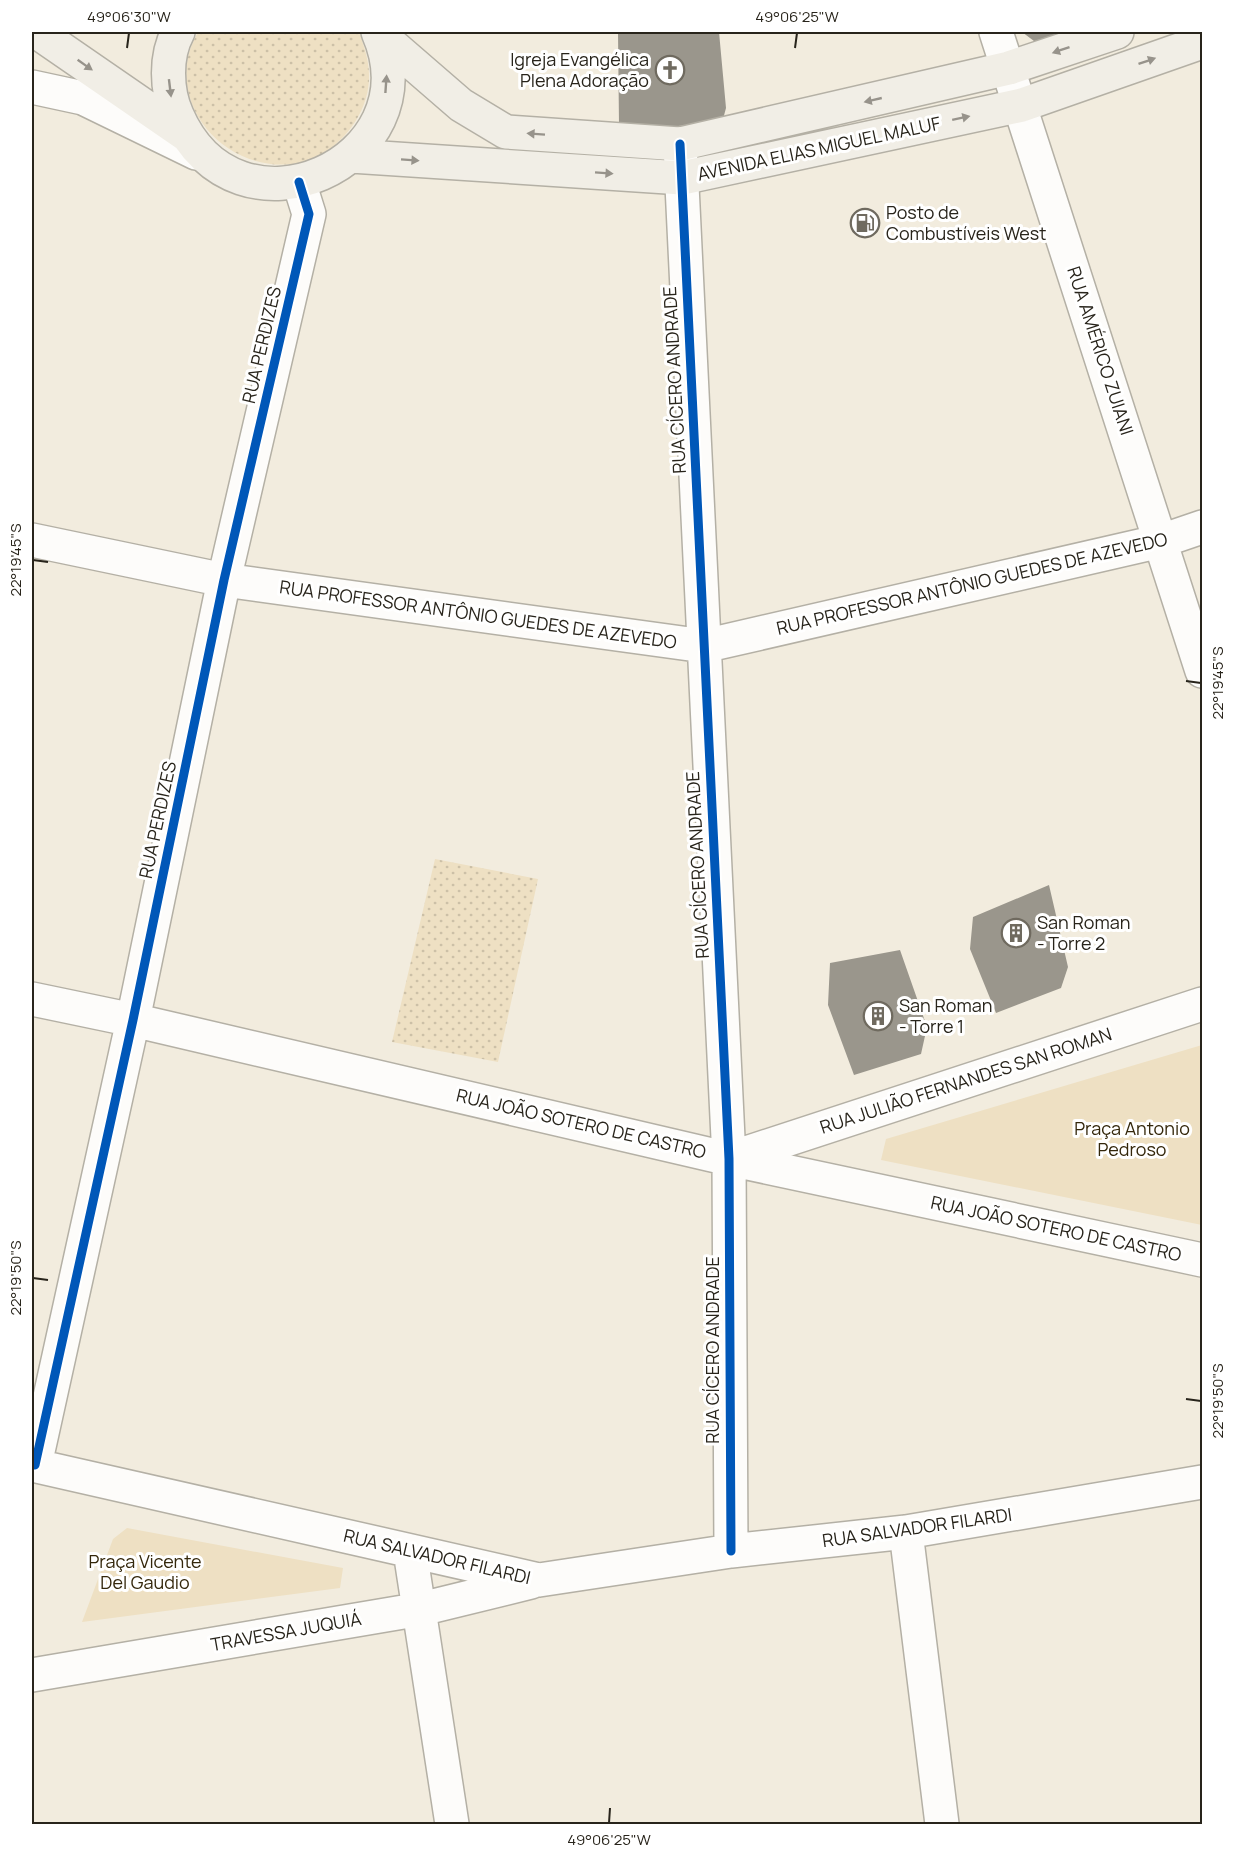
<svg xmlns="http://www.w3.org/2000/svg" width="1234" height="1856" viewBox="0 0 1234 1856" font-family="Manrope,sans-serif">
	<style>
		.grass { fill: url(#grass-dots) }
		.park { fill: #eee0c3 }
		.building { fill: #9a968c }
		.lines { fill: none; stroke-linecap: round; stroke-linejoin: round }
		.street-casing { stroke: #b4b0a5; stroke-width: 36 }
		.secondary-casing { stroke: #b4b0a5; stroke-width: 36 }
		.street { stroke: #fdfcfa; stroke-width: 33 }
		.secondary { stroke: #f1eee6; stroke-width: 33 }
		.cycleway-casing { stroke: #fff; stroke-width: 13 }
		.cycleway { stroke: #0057b8; stroke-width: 9 }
		.oneway { fill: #97938b }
		.ticks { fill: none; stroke: #28241b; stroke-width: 2 }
		.labels { text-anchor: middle; stroke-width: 6; stroke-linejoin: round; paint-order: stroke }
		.poi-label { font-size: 18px; fill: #28241b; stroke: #fff; text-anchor: start }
		.street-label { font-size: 18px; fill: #28241b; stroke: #fff }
		.park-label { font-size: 18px; fill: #34270b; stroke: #fff }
		.neatline { fill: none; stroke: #28241b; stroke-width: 2 }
		.ticks-label { font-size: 15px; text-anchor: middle; fill: #28241b }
	</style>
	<defs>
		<pattern id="grass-dots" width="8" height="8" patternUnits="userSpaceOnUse" patternTransform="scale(1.5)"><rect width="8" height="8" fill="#eee0c3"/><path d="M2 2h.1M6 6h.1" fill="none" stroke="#ccc0a7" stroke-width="1.8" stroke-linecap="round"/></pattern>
	</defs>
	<rect width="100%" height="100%" fill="#f2ecde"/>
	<!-- grass -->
	<path class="grass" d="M 198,32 L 359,32 C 364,46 369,60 369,75 C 370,117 334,159 292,164 C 231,171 173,115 189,53 C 191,45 195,38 198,32 Z
		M 435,859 L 538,879 L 498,1062 L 392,1042 Z"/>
	<!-- park -->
	<path class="park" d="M 1202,1045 L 1202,1225 L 881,1160 L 886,1139 Z
		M 127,1528 L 343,1568 L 340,1588 L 82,1622 L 113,1539 Z"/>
	<!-- building -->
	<path class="building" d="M 618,32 L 719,32 L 726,108 L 722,123 L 664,127 L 619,125 Z
		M 1022,32 L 1057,32 L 1060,40 L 1038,44 Z
		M 1049,885 L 1068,967 L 1061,988 L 996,1013 L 970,949 L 973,917 Z
		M 900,950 L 927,1027 L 921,1054 L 854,1075 L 828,1005 L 830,963 Z"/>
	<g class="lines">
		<!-- street casing -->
		<g class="street-casing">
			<path id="street" d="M 996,32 L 1202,671
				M 32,87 L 83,98 L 196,153
				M 680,144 L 729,1159 L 731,1551
				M 32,540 L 224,580 L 704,646 L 1161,541 L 1202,527
				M 32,999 L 133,1020 L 729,1159 L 1202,1260
				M 731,1158 L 1202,1004
				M 32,1465 L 539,1580 L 731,1551 L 906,1532 L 1202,1482
				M 35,1465 L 133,1020 L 224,580 L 309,214 L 299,182
				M 906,1532 L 942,1824
				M 410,1551 L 452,1824
				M 32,1675 L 421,1609 L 531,1582"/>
		</g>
		<!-- secondary casing -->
		<g class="secondary-casing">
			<path id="secondary" d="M 37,32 L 185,134
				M 178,32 C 165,56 166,90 177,115 C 236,252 435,162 378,32
				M 379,34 L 461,105 L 506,132 L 680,144 L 1009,68 L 1117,32
				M 351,156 L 682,178 L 1022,105 L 1202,42"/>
		</g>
		<!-- street -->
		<use href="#street" class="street"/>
		<!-- secondary -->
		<use href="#secondary" class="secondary"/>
		<!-- cycleway casing -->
		<g class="cycleway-casing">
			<path id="cycleway" d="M 680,144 L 729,1159 L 731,1551
				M 35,1465 L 133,1020 L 224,580 L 309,214 L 299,182"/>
		</g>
		<!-- cycleway -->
		<use href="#cycleway" class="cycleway"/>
	</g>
	<!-- one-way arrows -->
	<defs><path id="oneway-solid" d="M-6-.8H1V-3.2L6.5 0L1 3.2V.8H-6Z" transform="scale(1.5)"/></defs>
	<g class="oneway">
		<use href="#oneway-solid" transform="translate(1061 50) rotate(161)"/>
		<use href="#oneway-solid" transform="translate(1147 61) rotate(-19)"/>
		<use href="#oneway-solid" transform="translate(85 65) rotate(35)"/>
		<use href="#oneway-solid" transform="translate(386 84) rotate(-86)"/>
		<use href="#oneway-solid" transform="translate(170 88) rotate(83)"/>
		<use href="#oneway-solid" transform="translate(873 100) rotate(167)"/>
		<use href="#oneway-solid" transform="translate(961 118) rotate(-12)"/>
		<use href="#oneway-solid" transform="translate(536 134) rotate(-176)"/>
		<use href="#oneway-solid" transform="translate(410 160) rotate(4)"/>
		<use href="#oneway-solid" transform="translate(604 173) rotate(4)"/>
	</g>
	<!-- ticks -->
	<path class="ticks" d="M 127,48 L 129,33M 795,48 L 797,33M 33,560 L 48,562M 1186,681 L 1201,683M 33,1278 L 48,1280M 1186,1399 L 1201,1401M 609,1823 L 610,1808"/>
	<!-- icons -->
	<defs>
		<g id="church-ring" transform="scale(1.5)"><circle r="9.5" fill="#fff" stroke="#6f6a5f" stroke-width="1.5"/><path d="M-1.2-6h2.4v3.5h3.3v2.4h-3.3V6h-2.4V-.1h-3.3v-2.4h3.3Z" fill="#6f6a5f"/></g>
		<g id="fuel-ring" transform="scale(1.5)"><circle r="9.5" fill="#fff" stroke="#6f6a5f" stroke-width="1.5"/><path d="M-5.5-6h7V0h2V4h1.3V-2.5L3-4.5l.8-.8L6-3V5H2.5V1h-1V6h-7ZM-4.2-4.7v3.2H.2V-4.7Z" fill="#6f6a5f"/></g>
		<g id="building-ring" transform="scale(1.5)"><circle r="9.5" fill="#fff" stroke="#6f6a5f" stroke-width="1.5"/><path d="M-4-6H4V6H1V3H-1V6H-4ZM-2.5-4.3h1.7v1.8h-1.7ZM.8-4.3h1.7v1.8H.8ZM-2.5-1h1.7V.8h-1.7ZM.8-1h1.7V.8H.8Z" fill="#6f6a5f"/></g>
	</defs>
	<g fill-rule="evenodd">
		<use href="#church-ring" x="670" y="70"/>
		<use href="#fuel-ring" x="865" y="223"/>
		<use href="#building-ring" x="1016" y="933"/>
		<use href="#building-ring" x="878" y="1016"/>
	</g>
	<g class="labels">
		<!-- poi labels -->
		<g class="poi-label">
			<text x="649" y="66" text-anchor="end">Igreja Evangélica<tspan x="649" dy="21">Plena Adoração</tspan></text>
			<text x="886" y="219">Posto de<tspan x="886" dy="21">Combustíveis West</tspan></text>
			<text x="1037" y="929">San Roman<tspan x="1037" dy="21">- Torre 2</tspan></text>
			<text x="899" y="1012">San Roman<tspan x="899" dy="21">- Torre 1</tspan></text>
		</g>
		<!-- street labels -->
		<g class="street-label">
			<text transform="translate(819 149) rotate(-12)" y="6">AVENIDA ELIAS MIGUEL MALUF</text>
			<text transform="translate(262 345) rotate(-77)" y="6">RUA PERDIZES</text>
			<text transform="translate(1100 351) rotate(72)" y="6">RUA AMÉRICO ZUIANI</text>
			<text transform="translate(675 380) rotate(-93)" y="6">RUA CÍCERO ANDRADE</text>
			<text transform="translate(972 584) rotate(-13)" y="6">RUA PROFESSOR ANTÔNIO GUEDES DE AZEVEDO</text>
			<text transform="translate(478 615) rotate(8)" y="6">RUA PROFESSOR ANTÔNIO GUEDES DE AZEVEDO</text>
			<text transform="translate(158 820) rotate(-78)" y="6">RUA PERDIZES</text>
			<text transform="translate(698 865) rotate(-93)" y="6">RUA CÍCERO ANDRADE</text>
			<text transform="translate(966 1081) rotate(-18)" y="6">RUA JULIÃO FERNANDES SAN ROMAN</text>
			<text transform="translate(581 1124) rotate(13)" y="6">RUA JOÃO SOTERO DE CASTRO</text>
			<text transform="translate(1056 1229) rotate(12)" y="6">RUA JOÃO SOTERO DE CASTRO</text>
			<text transform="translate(713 1350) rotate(-90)" y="6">RUA CÍCERO ANDRADE</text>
			<text transform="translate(917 1528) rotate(-8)" y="6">RUA SALVADOR FILARDI</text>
			<text transform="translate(437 1557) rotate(13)" y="6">RUA SALVADOR FILARDI</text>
			<text transform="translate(286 1632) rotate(-10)" y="6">TRAVESSA JUQUIÁ</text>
		</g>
		<!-- park labels -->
		<g class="park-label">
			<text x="1132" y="1135">Praça Antonio<tspan x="1132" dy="21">Pedroso</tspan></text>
			<text x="145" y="1568">Praça Vicente<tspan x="145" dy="21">Del Gaudio</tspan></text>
		</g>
	</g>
	<!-- border -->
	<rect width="1234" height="1856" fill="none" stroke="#ffffff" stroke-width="66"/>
	<rect x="33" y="33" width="1168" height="1790" class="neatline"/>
	<g class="ticks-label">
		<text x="129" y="22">49°06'30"W</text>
		<text x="797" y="22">49°06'25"W</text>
		<text transform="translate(16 560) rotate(-90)" y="5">22°19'45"S</text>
		<text transform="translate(1218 683) rotate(-90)" y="5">22°19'45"S</text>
		<text transform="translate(16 1278) rotate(-90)" y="5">22°19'50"S</text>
		<text transform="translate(1218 1401) rotate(-90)" y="5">22°19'50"S</text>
		<text x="609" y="1845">49°06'25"W</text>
	</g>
</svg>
